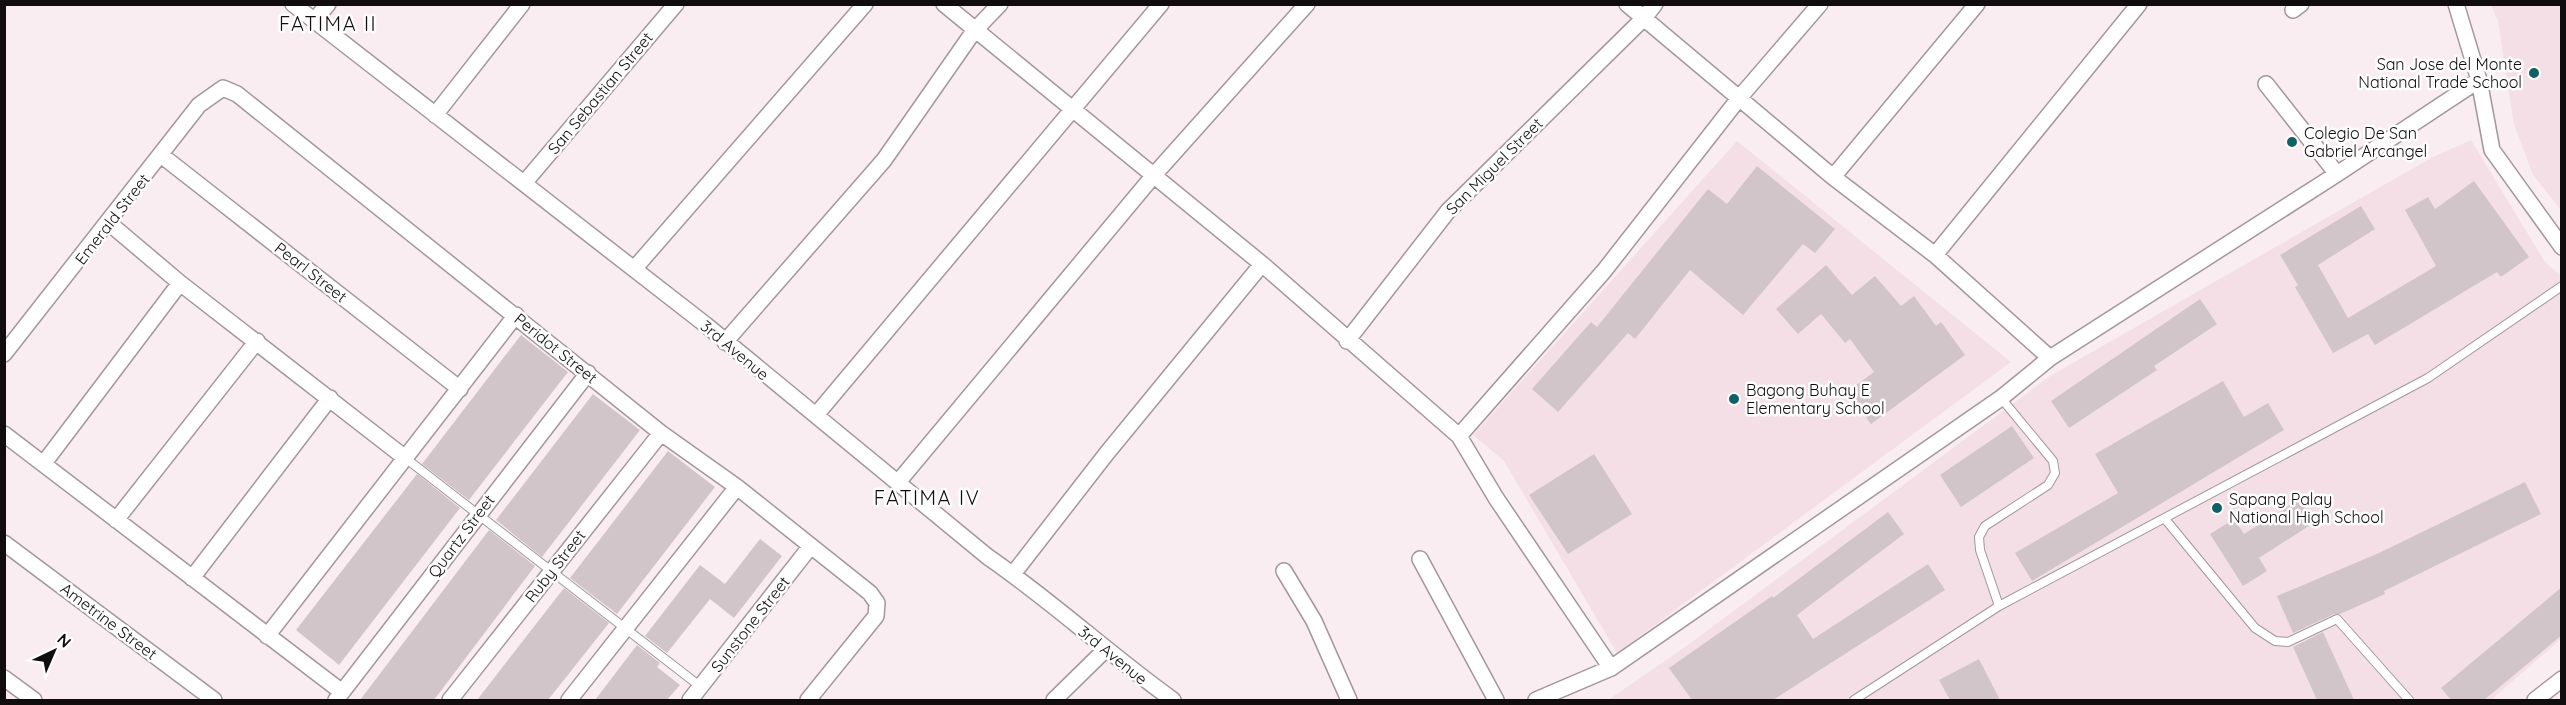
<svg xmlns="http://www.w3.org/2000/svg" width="2566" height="705" viewBox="0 0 2566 705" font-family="Quicksand,sans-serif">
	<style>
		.built { fill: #f4dfe7 }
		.building { fill: #d2c5ca }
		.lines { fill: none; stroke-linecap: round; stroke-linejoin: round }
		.service-casing { stroke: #a3979c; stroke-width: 10 }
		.minor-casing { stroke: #a3979c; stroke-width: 18 }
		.service { stroke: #fff; stroke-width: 8 }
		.minor { stroke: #fff; stroke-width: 15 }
		.poi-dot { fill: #106166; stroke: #fefefe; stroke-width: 2 }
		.labels { text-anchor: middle; stroke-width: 5; stroke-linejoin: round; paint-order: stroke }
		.poi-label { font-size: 16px; fill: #110d0f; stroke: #fefefe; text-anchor: start }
		.street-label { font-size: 16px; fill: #110d0f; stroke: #fefefe }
		.quarter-label { font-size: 20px; letter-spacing: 1.5px; fill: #110d0f; stroke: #fefefe }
	</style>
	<rect width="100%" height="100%" fill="#faedf2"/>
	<!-- built -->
	<path class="built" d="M 2491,5 L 2561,5 L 2561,210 L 2533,175 L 2514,125 L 2498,21 Z
		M 2471,140 L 2545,262 L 2561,276 L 2561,639 L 2491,700 L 1608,700 L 1685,647 L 2050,376 L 2433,157 Z
		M 1737,141 L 2011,362 L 1617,653 L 1504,461 L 1473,435 Z"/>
	<!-- building -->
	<path class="building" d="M 1757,166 L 1835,229 L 1815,253 L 1803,244 L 1743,315 L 1690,270 L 1635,339 L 1628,333 L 1558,412 L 1532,389 L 1591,322 L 1597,327 L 1708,189 L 1727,204 Z
		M 2474,181 L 2529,257 L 2501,277 L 2497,272 L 2375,345 L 2368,334 L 2333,353 L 2295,287 L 2298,285 L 2280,255 L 2361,206 L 2375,229 L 2318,265 L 2348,318 L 2436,266 L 2405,210 L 2428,197 L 2435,209 Z
		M 1826,265 L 1852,295 L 1875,276 L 1901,306 L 1914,296 L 1936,326 L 1941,322 L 1965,355 L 1871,424 L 1847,392 L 1874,372 L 1850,339 L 1845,343 L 1821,314 L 1798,334 L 1776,309 Z
		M 2200,299 L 2217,324 L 2154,366 L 2157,370 L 2069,428 L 2051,401 Z
		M 521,335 L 568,372 L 469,500 L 422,464 Z
		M 2223,381 L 2244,417 L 2268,403 L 2284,430 L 2032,581 L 2015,553 L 2118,493 L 2095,454 Z
		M 593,394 L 640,430 L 542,557 L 496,520 Z
		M 2012,426 L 2034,458 L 1961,507 L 1940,475 Z
		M 668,451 L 715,487 L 617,614 L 570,578 Z
		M 1594,454 L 1632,514 L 1568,554 L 1529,495 Z
		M 417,474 L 460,508 L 339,665 L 296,630 Z
		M 2525,482 L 2541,514 L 2384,591 L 2385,594 L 2340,614 L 2334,614 L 2293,633 L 2277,596 L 2379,553 Z
		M 2300,499 L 2315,522 L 2259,558 L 2267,571 L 2243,586 L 2210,534 L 2234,519 L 2244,534 Z
		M 1888,512 L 1904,534 L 1797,615 L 1813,639 L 1928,564 L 1945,590 L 1773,700 L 1692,700 L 1669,668 L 1772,596 L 1773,598 Z
		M 489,530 L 535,566 L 434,700 L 360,700 Z
		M 760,539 L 782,556 L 734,618 L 710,599 L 667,653 L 645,636 L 700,565 L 725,584 Z
		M 2562,587 L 2562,635 L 2484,700 L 2451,700 L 2441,688 Z
		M 564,588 L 609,623 L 548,700 L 477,700 Z
		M 2323,632 L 2354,700 L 2317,700 L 2293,647 Z
		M 637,645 L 660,663 L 657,667 L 680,685 L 667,700 L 595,700 Z
		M 1979,659 L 2000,700 L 1950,700 L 1939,680 Z"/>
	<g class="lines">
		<!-- service casing -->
		<g class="service-casing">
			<path id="service" d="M 404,457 L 701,687
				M 2165,519 L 2255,628 L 2275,641 L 2288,642 L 2337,619 L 2409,700
				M 1999,606 L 1980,550 L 1979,537 L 1985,526 L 2048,485 L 2055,473 L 2053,461 L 2001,398
				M 1854,700 L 1999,606 L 2428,378 L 2562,286"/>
		</g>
		<!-- minor casing -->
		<g class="minor-casing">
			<path id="minor" d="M 293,4 L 706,325 L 988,557 C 1052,601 1110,655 1173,700
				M 944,4 L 1262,264 L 1459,436 L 1496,498 L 1611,668
				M 1627,4 L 1833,177 L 1935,255 L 2050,358
				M 2456,4 L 2479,80 L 2492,150 L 2562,247
				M 2293,10 L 2301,4
				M 314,21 L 328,4
				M 2266,84 L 2337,174
				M 435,115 L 522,4
				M 161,155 L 460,389
				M 1833,177 L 1977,4
				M 525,182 L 676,4
				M 109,223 L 180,283 L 404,457
				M 1935,255 L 2139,4
				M 634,269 L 865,4
				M 1347,341 L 1448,211 L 1644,18 L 1655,4
				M 725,342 L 884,160 L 974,31 L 1000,4
				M 4,354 L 199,105 L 223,88 L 237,94 L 661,433 L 737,487 L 870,593 L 877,603 L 876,616 L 808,700
				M 816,415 L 1161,4
				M 4,434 L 342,692
				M 1459,436 L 1604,271 L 1740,97 L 1820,4
				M 44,463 L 180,283
				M 899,481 L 1154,175 L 1307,4
				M 116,520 L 257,341
				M 4,543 L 214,700
				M 1420,559 L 1496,700
				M 1284,571 L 1314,621 L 1349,700
				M 1013,574 L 1107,453 L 1262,264
				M 192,578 L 330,398
				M 267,636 L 516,315
				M 4,678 L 34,700
				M 336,700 L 588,373
				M 450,700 L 661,433
				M 569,700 L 737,487
				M 690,700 L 810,547
				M 1054,700 L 1106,649
				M 1536,700 L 1611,668 L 2001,398 L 2050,358 L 2337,174 L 2479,80
				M 2535,700 L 2562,679"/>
		</g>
		<!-- service -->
		<use href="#service" class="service"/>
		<!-- minor -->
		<use href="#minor" class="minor"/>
	</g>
	<!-- markers -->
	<g class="poi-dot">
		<circle cx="2534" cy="73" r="6"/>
		<circle cx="2292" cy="142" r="6"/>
		<circle cx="1734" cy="399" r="6"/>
		<circle cx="2217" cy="508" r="6"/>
	</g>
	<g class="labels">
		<!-- poi labels -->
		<g class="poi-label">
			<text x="2522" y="70" text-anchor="end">San Jose del Monte<tspan x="2522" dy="18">National Trade School</tspan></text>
			<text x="2304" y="139">Colegio De San<tspan x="2304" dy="18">Gabriel Arcangel</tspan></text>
			<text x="1746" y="396">Bagong Buhay E<tspan x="1746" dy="18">Elementary School</tspan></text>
			<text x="2229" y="505">Sapang Palay<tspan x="2229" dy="18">National High School</tspan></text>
		</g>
		<!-- street labels -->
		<g class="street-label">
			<text transform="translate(600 93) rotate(-50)" y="6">San Sebastian Street</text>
			<text transform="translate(1494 166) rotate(-45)" y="6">San Miguel Street</text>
			<text transform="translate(112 219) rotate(-52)" y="6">Emerald Street</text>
			<text transform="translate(311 272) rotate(38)" y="6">Pearl Street</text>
			<text transform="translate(556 348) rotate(39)" y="6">Peridot Street</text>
			<text transform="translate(735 350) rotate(40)" y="6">3rd Avenue</text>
			<text transform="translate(461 536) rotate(-53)" y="6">Quartz Street</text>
			<text transform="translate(555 566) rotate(-52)" y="6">Ruby Street</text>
			<text transform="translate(109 621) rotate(37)" y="6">Ametrine Street</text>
			<text transform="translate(750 624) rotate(-52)" y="6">Sunstone Street</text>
			<text transform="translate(1113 655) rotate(39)" y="6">3rd Avenue</text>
		</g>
		<!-- quarter labels -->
		<g class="quarter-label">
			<text x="328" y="31">FATIMA II</text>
			<text x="927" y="505">FATIMA IV</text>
		</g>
	</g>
	<!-- border -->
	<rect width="2566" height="705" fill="none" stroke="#110d0f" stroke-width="12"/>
	<!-- north arrow -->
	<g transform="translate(54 651) rotate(44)" stroke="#fefefe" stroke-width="4.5" paint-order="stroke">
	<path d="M0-4.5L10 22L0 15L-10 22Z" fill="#110d0f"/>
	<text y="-9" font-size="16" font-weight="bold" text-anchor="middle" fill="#110d0f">N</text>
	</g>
</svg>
